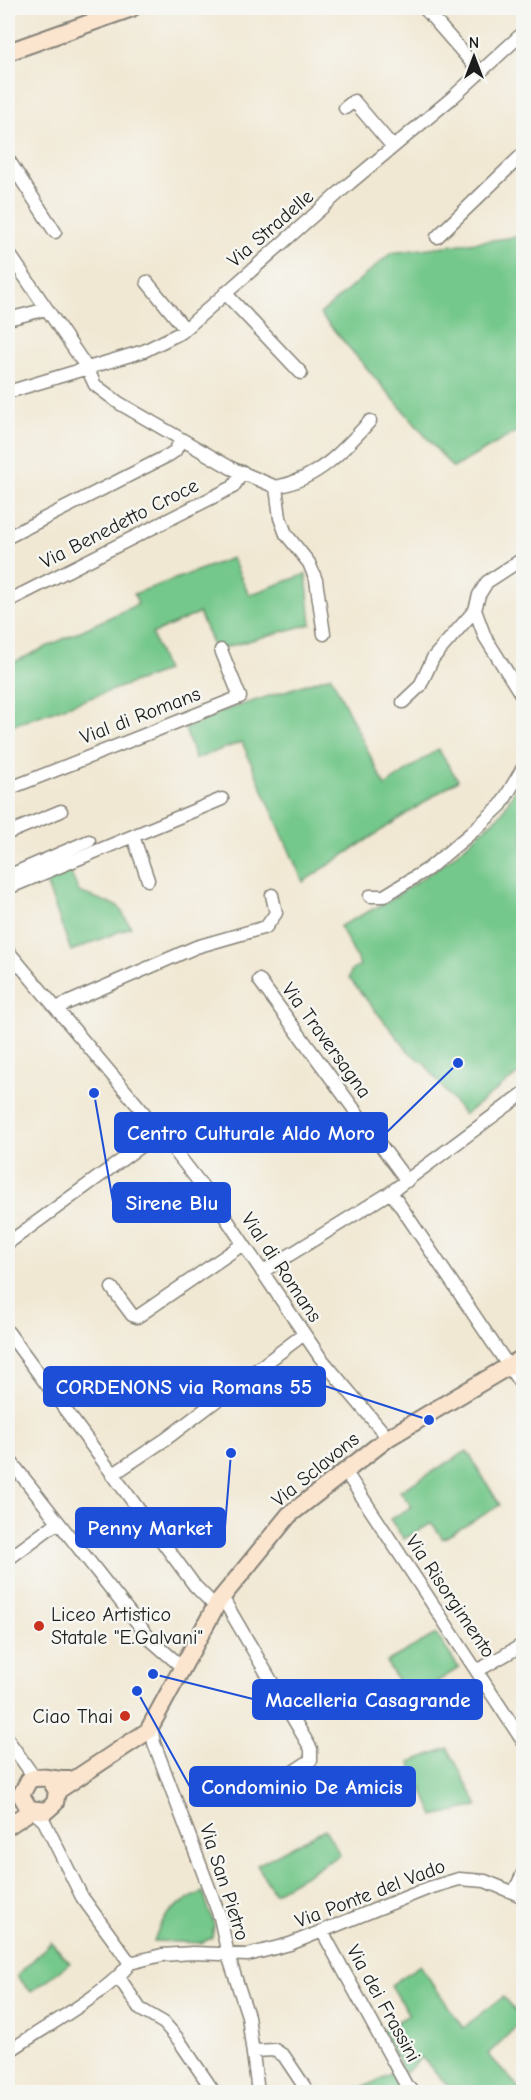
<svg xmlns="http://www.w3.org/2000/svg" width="531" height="2100" viewBox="0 0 531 2100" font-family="'Comic Neue',sans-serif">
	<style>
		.green { fill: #74c88b; stroke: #487254; stroke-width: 1.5 }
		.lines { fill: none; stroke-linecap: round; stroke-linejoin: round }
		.street-casing { stroke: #868278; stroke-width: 15 }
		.secondary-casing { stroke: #868278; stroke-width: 20 }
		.street { stroke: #fff; stroke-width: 12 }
		.secondary { stroke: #fbe5cf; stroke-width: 16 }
		.poi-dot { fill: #c8321e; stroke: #f6f6f2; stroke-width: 2 }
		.labels { text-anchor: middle; stroke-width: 5; stroke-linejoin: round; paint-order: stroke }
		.street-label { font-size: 20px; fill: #1c1c1c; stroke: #f6f6f2 }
		.poi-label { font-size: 20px; fill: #1c1c1c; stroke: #f6f6f2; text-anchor: start }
		.leader { fill: none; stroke: #1d4ed8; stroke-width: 2 }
		.callout-dot { fill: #1d4ed8; stroke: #f6f6f2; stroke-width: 2 }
		.callout { fill: #1d4ed8; stroke: #1d4ed8; stroke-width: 2 }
		.callout-label { font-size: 21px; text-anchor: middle; font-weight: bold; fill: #fff }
	</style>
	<rect width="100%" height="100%" fill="#f6f6f2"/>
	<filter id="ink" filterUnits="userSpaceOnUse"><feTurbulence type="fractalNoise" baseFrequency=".0167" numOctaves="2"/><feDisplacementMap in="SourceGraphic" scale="12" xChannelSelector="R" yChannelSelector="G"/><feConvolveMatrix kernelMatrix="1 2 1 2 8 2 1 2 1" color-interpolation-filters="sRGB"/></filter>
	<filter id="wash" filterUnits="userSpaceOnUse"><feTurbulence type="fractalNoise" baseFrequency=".008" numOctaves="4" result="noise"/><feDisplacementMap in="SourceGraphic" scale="24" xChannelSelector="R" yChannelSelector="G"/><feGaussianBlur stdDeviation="1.35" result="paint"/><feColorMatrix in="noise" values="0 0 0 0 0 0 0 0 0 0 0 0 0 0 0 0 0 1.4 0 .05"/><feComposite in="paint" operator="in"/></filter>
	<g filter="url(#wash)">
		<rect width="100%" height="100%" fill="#f1e8d3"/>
		<!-- green -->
		<path class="green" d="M 523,236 L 523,428 L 453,468 L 320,314 L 391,253 Z
			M 232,558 L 249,595 L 306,574 L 311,624 L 215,650 L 199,613 L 152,634 L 166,671 L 8,727 L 8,672 L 12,663 L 138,604 L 134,594 Z
			M 331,676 L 385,786 L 438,749 L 458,780 L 303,882 L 242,742 L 195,759 L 185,729 L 226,710 Z
			M 523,775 L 523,1070 L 464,1115 L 424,1063 L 410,1053 L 349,978 L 351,971 L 360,965 L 340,926 L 387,902 L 450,859 L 502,813 Z
			M 68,867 L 79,892 L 118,906 L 131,927 L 71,951 L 43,874 Z
			M 467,1451 L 500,1505 L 443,1539 L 432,1523 L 404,1539 L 390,1519 L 412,1507 L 400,1491 Z
			M 436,1634 L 459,1668 L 409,1699 L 386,1662 Z
			M 448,1748 L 478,1806 L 434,1816 L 410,1762 Z
			M 325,1829 L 340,1855 L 274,1893 L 257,1865 Z
			M 203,1892 L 214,1925 L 212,1938 L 201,1943 L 154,1941 C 163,1912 177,1904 203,1892 Z
			M 51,1942 L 70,1963 L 31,1992 L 17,1976 Z
			M 420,1965 L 463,2028 L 503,1997 L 523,2020 L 488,2054 L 523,2092 L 454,2092 L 421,2057 L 405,2074 L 382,2030 L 409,2015 L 391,1985 Z
			M 394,2072 L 409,2092 L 355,2092 Z"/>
	</g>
	<g filter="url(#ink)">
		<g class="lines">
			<!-- street casing -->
			<g class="street-casing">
				<path id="street" d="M 426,10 L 480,72
					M 345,108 L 354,101 L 393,147
					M 8,159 L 55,232
					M 437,237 L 524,153
					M 8,252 L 87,368 L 95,385 L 119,403 L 231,468 L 276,487
					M 147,282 L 185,329
					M 225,293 L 301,373
					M 8,319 L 47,309
					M 8,392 L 144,351 L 182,332 L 350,183 L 453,97 L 524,32
					M 276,487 L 280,518 L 286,534 L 309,563 L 316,580 L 324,634
					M 276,487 C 318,479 343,451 370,421
					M 8,537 L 169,455 L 175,451 L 181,440
					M 8,601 L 233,487 L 243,472
					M 475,610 L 485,637 L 524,699
					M 403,702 L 420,686 L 433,658 L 475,610 L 479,595 L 487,582 L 524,558
					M 8,789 L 240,697 L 221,650
					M 8,833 L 61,811
					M 133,836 L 148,880
					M 8,876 L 89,841
					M 8,888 L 222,799
					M 370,896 L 384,896 L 428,869 L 471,833 L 501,805 L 524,766
					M 8,951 L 160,1132 L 217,1205 L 320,1357 L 388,1438
					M 259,980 L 407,1181
					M 56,1008 L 196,947 L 266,927 L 276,913 L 272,895
					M 391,1192 L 524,1389
					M 8,1243 L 160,1132
					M 262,1272 L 391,1192 L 524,1093
					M 112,1288 L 132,1315 L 137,1317 L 243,1244
					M 8,1332 L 195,1586 L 215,1606
					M 8,1458 L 151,1640 L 182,1667
					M 345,1471 L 524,1743
					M 112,1475 L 166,1439 L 304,1334
					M 8,1553 L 11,1557 L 58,1522
					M 222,1597 L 311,1749 L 311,1760 L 276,1783
					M 477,1671 L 524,1644
					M 151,1726 L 154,1743 L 220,1917 L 228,1955 L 248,2016 L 258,2092
					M 8,1740 L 34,1777
					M 34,1812 L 44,1821 L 82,1897 L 130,1963
					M 514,1892 L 524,1871
					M 322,1931 L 406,2085 L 413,2092
					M 118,1976 L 140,2009 L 164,2023 L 178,2039 L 214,2092
					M 254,2051 L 275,2050 L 284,2056 L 308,2092
					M 8,2052 C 39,2030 110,1992 130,1963 L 162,1955 L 193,1953 L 248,1955 L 290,1944 L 429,1888 L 459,1879 L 485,1881 L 524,1897"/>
			</g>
			<!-- secondary casing -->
			<g class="secondary-casing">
				<path id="secondary" d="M 8,52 L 132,8
					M 51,1781 L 57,1791 L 55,1803 L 46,1811 L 29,1809 L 21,1795 L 29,1780 C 40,1774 57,1781 71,1780
					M 57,1791 L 148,1731 L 218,1602 L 289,1515 L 388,1438 L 524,1357
					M 8,1826 L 32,1810"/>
			</g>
			<!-- street -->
			<use href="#street" class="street"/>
			<!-- secondary -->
			<use href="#secondary" class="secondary"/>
		</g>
	</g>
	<!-- markers -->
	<g class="poi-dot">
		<circle cx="39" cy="1626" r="6"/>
		<circle cx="125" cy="1716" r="6"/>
	</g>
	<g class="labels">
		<!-- street labels -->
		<g class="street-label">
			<text transform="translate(270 228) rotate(-41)" y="7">Via Stradelle</text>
			<text transform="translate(119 523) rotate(-27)" y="7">Via Benedetto Croce</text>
			<text transform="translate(140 715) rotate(-21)" y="7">Vial di Romans</text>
			<text transform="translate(327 1040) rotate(54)" y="7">Via Traversagna</text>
			<text transform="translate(282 1267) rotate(56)" y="7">Vial di Romans</text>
			<text transform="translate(315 1469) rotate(-39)" y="7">Via Sclavons</text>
			<text transform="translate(451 1596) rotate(56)" y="7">Via Risorgimento</text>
			<text transform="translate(225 1882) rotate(72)" y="7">Via San Pietro</text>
			<text transform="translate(370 1893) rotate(-21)" y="7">Via Ponte del Vado</text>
			<text transform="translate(384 2003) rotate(61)" y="7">Via dei Frassini</text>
		</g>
		<!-- poi labels -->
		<g class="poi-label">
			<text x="51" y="1621">Liceo Artistico<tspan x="51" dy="23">Statale "E.Galvani"</tspan></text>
			<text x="113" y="1723" text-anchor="end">Ciao Thai</text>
		</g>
	</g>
	<!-- callouts -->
	<path class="leader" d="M458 1063L387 1132M94 1093L113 1202M429 1420L325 1386M231 1453L225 1527M153 1674L253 1699M137 1691L190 1787"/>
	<g class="callout-dot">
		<circle cx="458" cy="1063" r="6"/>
		<circle cx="94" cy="1093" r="6"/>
		<circle cx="429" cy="1420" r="6"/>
		<circle cx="231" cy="1453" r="6"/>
		<circle cx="153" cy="1674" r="6"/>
		<circle cx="137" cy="1691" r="6"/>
	</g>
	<g class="callout">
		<rect x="115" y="1113" width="272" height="39" rx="6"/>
		<rect x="113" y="1183" width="117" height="39" rx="6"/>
		<rect x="44" y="1367" width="281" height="39" rx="6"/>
		<rect x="76" y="1508" width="149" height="39" rx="6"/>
		<rect x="253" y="1680" width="229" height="39" rx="6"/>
		<rect x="190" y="1767" width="225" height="39" rx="6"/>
	</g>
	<g class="callout-label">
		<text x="251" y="1140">Centro Culturale Aldo Moro</text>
		<text x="172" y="1210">Sirene Blu</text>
		<text x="184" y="1394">CORDENONS via Romans 55</text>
		<text x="150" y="1535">Penny Market</text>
		<text x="368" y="1707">Macelleria Casagrande</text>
		<text x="302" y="1794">Condominio De Amicis</text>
	</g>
	<!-- margin -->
	<rect width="531" height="2100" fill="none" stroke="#f6f6f2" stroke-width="30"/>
	<!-- north arrow -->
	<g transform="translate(474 57)" stroke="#f6f6f2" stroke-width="4.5" paint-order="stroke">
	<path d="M0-4.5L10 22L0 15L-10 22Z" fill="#1c1c1c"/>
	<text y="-9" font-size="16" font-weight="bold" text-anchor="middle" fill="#1c1c1c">N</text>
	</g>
</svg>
